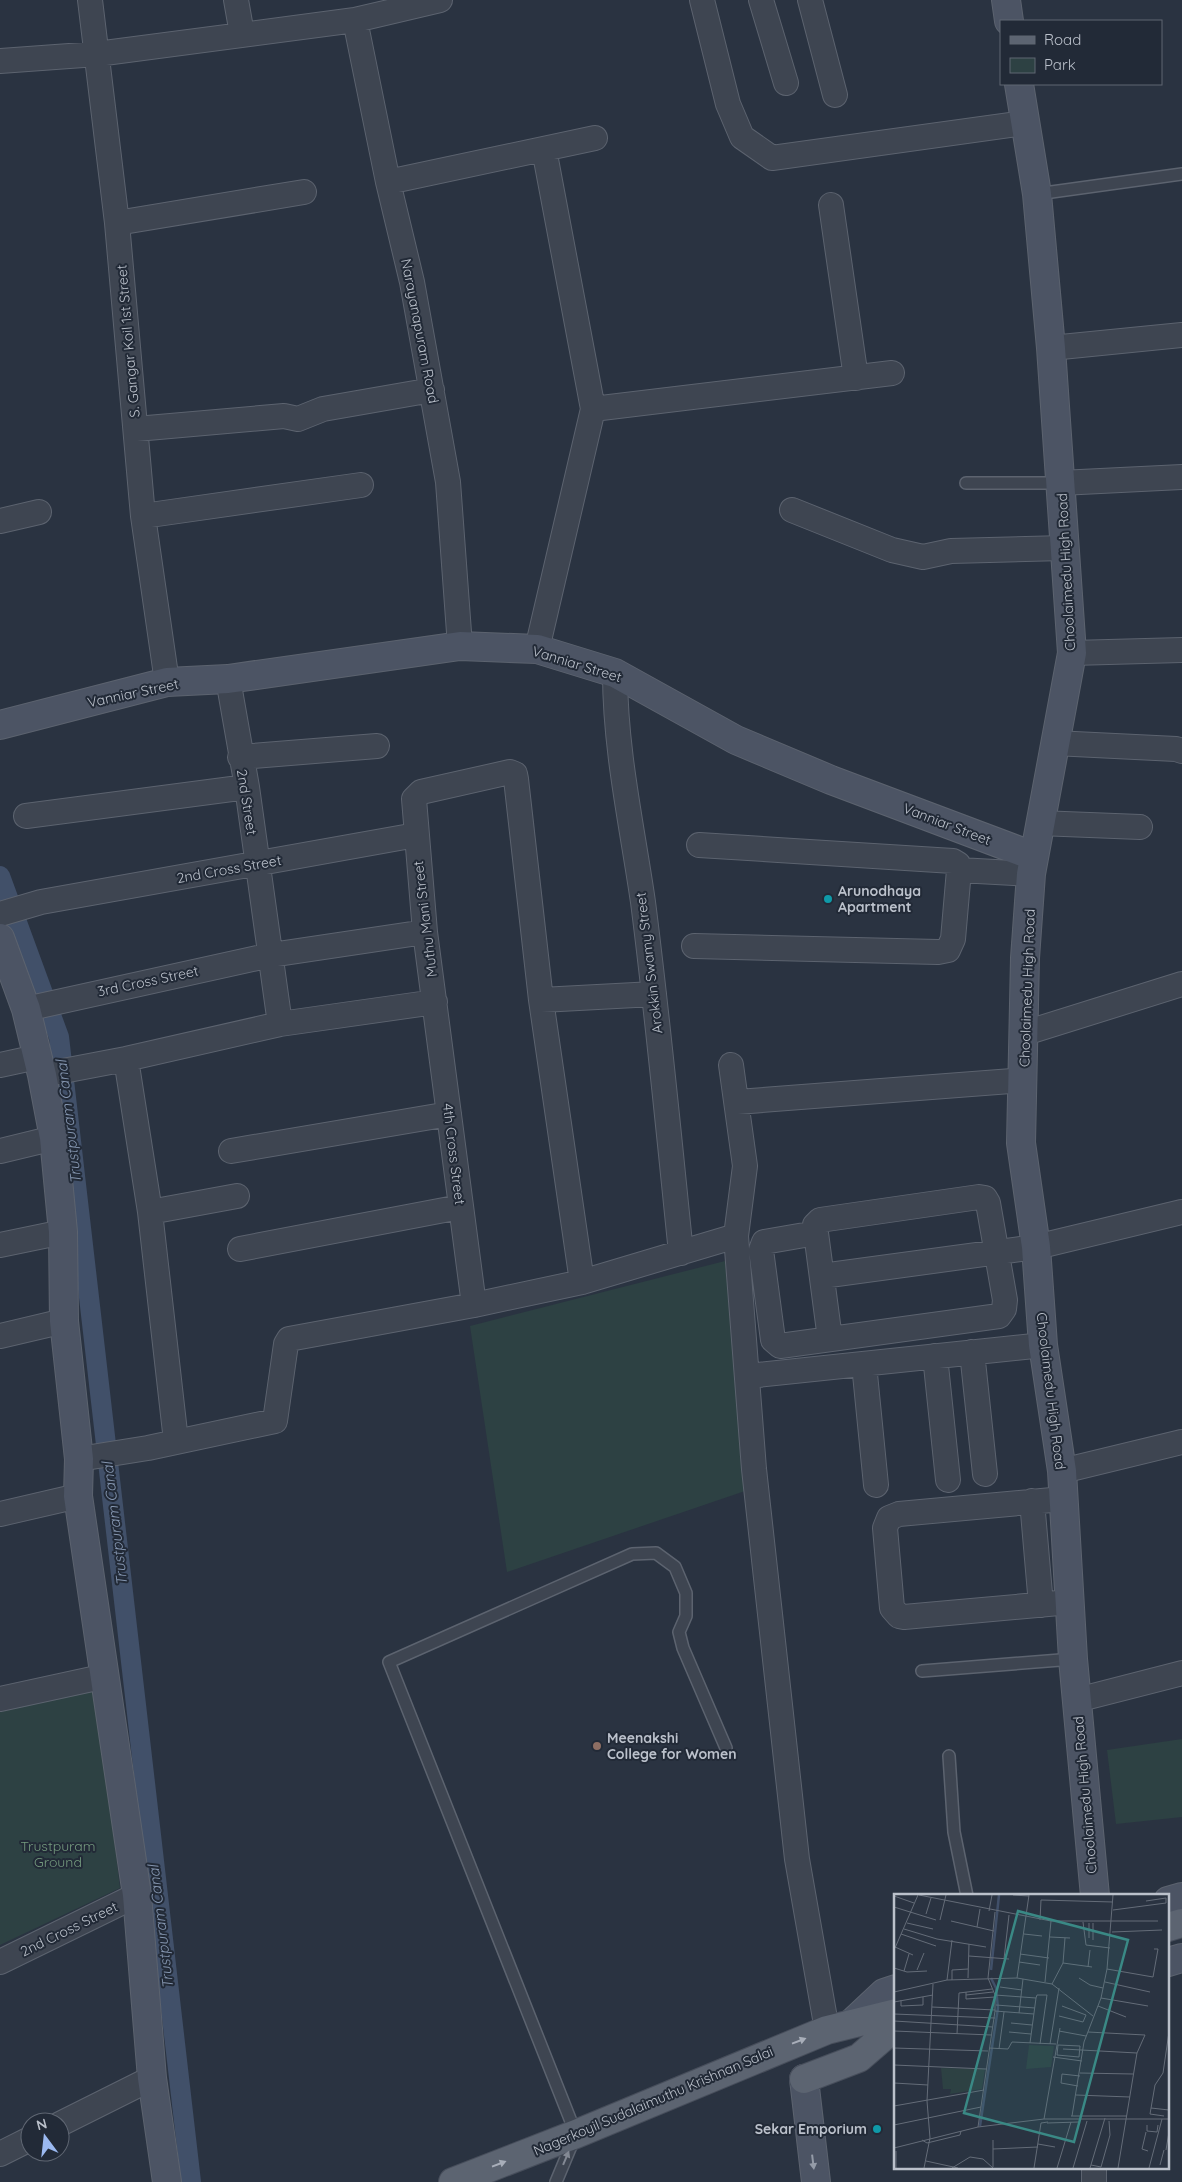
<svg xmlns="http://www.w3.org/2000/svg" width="1182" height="2182" viewBox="0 0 1182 2182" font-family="Quicksand,sans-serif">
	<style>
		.green { fill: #2d4143 }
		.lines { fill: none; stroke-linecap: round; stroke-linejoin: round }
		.canal { stroke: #415069; stroke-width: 20 }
		.lane-casing { stroke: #5c636f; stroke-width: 14 }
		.street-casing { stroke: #5c636f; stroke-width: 26 }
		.secondary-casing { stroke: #5c636f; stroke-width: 30 }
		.primary-casing { stroke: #474e5b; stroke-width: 30 }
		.lane { stroke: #3e4551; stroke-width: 11 }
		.street { stroke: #3e4551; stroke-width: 24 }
		.secondary { stroke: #4c5464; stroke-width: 28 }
		.primary { stroke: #5c6471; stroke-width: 28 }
		.oneway { fill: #a8aeb9 }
		.oneway2 { fill: #838994 }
		.oneway3 { fill: #949ba7 }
		.culture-dot { fill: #0f9aa8; stroke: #222a37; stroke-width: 2 }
		.education-dot { fill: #8d6e63; stroke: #222a37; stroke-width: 2 }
		.labels { text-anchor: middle; stroke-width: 4; stroke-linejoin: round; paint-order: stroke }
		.street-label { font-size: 14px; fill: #bbc1cb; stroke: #222a37 }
		.poi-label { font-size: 14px; font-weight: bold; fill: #bbc1cb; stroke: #222a37; text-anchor: start }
		.park-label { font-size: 14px; fill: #749a7e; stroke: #222a37 }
		.water-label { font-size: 15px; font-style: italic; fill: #8596b0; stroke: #222a37 }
		.inset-river { fill: none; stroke: #415069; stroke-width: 2.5 }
		.inset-road { fill: none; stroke: #646c78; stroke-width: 1 }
		.view { fill: #3a8985; fill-opacity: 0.15; stroke: #3a8985; stroke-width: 2.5 }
		.inset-edge { fill: none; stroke: #bbc1cb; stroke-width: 2.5 }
	</style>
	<rect width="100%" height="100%" fill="#2a3341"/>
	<!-- green -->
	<path class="green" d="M 725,1261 L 748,1490 L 507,1572 L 470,1326 Z
		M 96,1686 L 120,1888 L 0,1945 L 0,1707 Z
		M 1182,1739 L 1182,1817 L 1116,1824 L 1107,1750 Z"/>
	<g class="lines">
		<!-- canal -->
		<path class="canal" d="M 0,876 L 59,1037 L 191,2182"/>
		<!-- lane casing -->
		<g class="lane-casing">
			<path id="lane" d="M 1037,194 L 1182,174
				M 966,483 L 1060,483
				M 922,1671 L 1073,1659
				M 949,1756 L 954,1832 L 967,1896
				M 556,2182 L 576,2134 L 389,1662 L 632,1554 L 656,1553 L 675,1567 L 686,1593 L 686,1616 L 679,1632 L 683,1648 L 726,1748"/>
		</g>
		<!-- street casing -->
		<g class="street-casing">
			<path id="street" d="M 90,0 L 117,223 L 143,516 L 167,682
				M 236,0 L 242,34
				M 702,0 L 728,104 L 742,137 L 772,158 L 1025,123
				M 761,0 L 786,83
				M 810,0 L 835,95
				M 355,20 L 388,182 L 412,282 L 448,482 L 460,646
				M 0,61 L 97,54 L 355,20 L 440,0
				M 388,182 L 595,138
				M 831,205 L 856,378
				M 117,223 L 304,192
				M 1051,348 L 1182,335
				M 593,409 L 892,373
				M 136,429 L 284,416 L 298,419 L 323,409 L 432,390
				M 1060,483 L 1182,477
				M 792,510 L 892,550 L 923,557 L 951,551 L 1064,548
				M 143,516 L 361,485
				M 0,521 L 39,512
				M 537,649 L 593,409 L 544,149
				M 1072,653 L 1182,650
				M 615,673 C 615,750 632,826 643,902 C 658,1019 669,1136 681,1253
				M 228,679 L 247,787 L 280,1024
				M 1054,743 L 1176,749 L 1182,751
				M 240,757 L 377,746
				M 26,816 L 247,787
				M 1039,823 L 1140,827
				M 959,870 L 1031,874
				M 0,914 L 41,902 L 416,835
				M 694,946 L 938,952 L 948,950 L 953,939 L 959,870 L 958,864 L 953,861 L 699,845
				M 541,1000 L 654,994
				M 26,1009 L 271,955 L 425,932
				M 1025,1033 L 1182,984
				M 126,1059 L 150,1212 L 176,1441
				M 0,1065 L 37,1057
				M 731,1065 L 745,1166 L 736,1236 L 754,1469 L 797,1859 L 827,2030
				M 42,1075 L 126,1059 L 280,1024 L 435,1002
				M 737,1102 L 1024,1080
				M 0,1151 L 54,1138
				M 231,1151 L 449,1114
				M 979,1197 L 985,1198 L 988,1203 L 1005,1300 L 1004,1309 L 999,1316 L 780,1346 L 773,1340 L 761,1250 L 764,1242 L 816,1233 L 815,1225 L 820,1220 Z
				M 150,1212 L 237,1196
				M 816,1233 L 830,1339
				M 0,1245 L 63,1232
				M 240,1249 L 460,1207
				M 822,1276 L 1036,1247 L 1182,1212
				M 474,1305 L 425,932 L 414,799 L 421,792 L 510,772 L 515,774 L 516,779 L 541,1000 L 582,1282
				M 0,1336 L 64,1321
				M 972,1352 L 985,1474
				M 935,1356 L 948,1480
				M 864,1364 L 876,1485
				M 748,1376 L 1043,1345
				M 79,1459 L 148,1448 L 275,1421 L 286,1344 L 289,1339 L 474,1305 L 582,1282 L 736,1236
				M 1062,1471 L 1182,1442
				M 1063,1499 L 899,1514 L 889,1518 L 885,1528 L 892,1608 L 899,1616 L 904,1617 L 1070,1602
				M 1032,1501 L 1041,1605
				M 0,1514 L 78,1496
				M 0,1699 L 106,1676
				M 1077,1700 L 1182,1673
				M 0,1962 L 137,1895
				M 60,2124 L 152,2078
				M 0,2154 L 30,2139
				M 1094,2182 L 1094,2168"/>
		</g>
		<!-- secondary casing -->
		<g class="secondary-casing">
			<path id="secondary" d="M 1006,0 L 1009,21
				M 1019,84 L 1037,194 L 1051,348 L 1072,653 L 1031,874 L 1025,958 L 1021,1143 L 1036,1247 L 1043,1345 L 1062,1471 L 1073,1659 L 1095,1896
				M 0,725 L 167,682 L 228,679 L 460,646 L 537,649 L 615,673 L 736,740 L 831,780 L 1033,856
				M 0,938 L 26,1009 L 42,1075 L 54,1138 L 63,1232 L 64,1321 L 79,1459 L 78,1496 L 137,1895 L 152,2078 L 167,2182
				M 1168,1901 L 1182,1897
				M 1168,1962 L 1182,1958
				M 853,2022 L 884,1993 L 896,1989
				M 804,2079 L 816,2182"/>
		</g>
		<!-- primary casing -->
		<g class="primary-casing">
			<path id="primary" d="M 1168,1927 L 1182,1923
				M 804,2079 L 859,2058 L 896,2026
				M 453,2182 L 576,2134 L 827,2030 L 896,2013"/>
		</g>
		<!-- lane -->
		<use href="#lane" class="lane"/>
		<!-- street -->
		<use href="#street" class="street"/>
		<!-- secondary -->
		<use href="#secondary" class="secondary"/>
		<!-- primary -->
		<use href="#primary" class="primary"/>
	</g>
	<!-- one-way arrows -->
	<defs><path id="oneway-solid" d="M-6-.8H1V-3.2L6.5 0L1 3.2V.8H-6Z" transform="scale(1.25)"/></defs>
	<g class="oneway">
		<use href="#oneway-solid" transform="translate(799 2041) rotate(-21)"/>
		<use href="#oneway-solid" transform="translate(499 2164) rotate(-21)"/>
	</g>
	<use class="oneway2" href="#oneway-solid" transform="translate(566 2158) rotate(-67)"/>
	<use class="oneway3" href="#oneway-solid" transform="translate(813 2162) rotate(83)"/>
	<!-- markers -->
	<g class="culture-dot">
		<circle cx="828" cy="899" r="5"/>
		<circle cx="877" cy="2129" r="5"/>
	</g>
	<circle class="education-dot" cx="597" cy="1746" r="5"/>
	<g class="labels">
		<!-- street labels -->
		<g class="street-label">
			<text transform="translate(420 331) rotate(79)" y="5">Narayanapuram Road</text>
			<text transform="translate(128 341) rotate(-95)" y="5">S. Gangar Koil 1st Street</text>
			<text transform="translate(1066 572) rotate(-93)" y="5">Choolaimedu High Road</text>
			<text transform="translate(577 664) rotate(17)" y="5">Vanniar Street</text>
			<text transform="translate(133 693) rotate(-12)" y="5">Vanniar Street</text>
			<text transform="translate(247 802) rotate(81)" y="5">2nd Street</text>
			<text transform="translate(947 824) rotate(21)" y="5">Vanniar Street</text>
			<text transform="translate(229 869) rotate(-10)" y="5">2nd Cross Street</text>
			<text transform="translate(425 919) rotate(-97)" y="5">Muthu Mani Street</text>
			<text transform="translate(649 963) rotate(-97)" y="5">Arokkin Swamy Street</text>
			<text transform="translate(148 981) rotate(-12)" y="5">3rd Cross Street</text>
			<text transform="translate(1027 988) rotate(-88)" y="5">Choolaimedu High Road</text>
			<text transform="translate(454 1154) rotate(83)" y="5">4th Cross Street</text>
			<text transform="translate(1051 1391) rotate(83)" y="5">Choolaimedu High Road</text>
			<text transform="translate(1085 1795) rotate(-95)" y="5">Choolaimedu High Road</text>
			<text transform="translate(69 1929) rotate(-26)" y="5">2nd Cross Street</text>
			<text transform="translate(653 2101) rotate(-23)" y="5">Nagerkoyil Sudalaimuthu Krishnan Salai</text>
		</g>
		<!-- poi labels -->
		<g class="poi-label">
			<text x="838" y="896">Arunodhaya<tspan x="838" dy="16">Apartment</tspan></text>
			<text x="607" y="1743">Meenakshi<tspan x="607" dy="16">College for Women</tspan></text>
			<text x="867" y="2134" text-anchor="end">Sekar Emporium</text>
		</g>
		<!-- park labels -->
		<g class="park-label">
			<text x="58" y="1851">Trustpuram<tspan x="58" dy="16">Ground</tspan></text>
		</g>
		<!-- water labels -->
		<g class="water-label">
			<text transform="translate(69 1122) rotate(-97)" y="5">Trustpuram Canal</text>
			<text transform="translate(115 1524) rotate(-97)" y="5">Trustpuram Canal</text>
			<text transform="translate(161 1927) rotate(-97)" y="5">Trustpuram Canal</text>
		</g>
	</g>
	<!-- overview -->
	<g transform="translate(894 1894)">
		<rect width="275" height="275" fill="#2a3341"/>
		<path d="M 135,151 L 160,152 L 157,173 L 132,175 ZM 47,174 L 91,175 L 88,195 L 56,200 L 57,195 L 49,195 Z" fill="#2d4143"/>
		<path class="inset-river" d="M 97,76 L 105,1M 86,232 L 104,114 L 102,94 L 97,84"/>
		<path class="inset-road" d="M 25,1 L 157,27 L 264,27M 119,1 L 135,2M 0,2 L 20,9M 0,13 L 42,26M 219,16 L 272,9 L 272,4 L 252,7M 95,17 L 98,1M 32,20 L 37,4M 46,26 L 52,1M 146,26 L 147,6 L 219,8M 57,27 L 100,37M 189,28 L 192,51 L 216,54M 13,29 L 39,35M 195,29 L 195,44M 83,33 L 86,15M 10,35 L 43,45 L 92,53M 218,38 L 268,36M 7,40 L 42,52M 130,40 L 148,42M 156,43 L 176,44M 199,46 L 199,29M 1,53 L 19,61M 1,54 L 24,1M 126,60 L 155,64M 75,62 L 115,65M 110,65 L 115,21M 125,68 L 146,71M 169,69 L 198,73M 194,73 L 196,56M 0,74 L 13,78 L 33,77M 213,75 L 259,83 L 264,55 L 260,55M 23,76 L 30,59M 10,77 L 15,60M 74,84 L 75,50M 123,84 L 135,1M 185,84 L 196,91 L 209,94M 53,86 L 58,46M 58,86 L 58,76 L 74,75M 151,88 L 157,27M 211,88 L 256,98M 158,90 L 169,69 L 171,44M 106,93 L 128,96M 0,98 L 53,86 L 123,84 L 158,90 L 199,122M 72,98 L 72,105 L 101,103M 72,101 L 99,98M 101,101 L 142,104M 142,104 L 143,101 L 153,101 L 146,150M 207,104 L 254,112M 7,106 L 7,112 L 29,111 L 29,103M 0,108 L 39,101M 102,111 L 141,114M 204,112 L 232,123M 38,113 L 101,116M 101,117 L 140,120M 125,119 L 129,85M 0,120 L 101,124M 165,122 L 189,128 L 192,121 L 168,112M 0,127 L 99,133M 117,129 L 138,131M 0,137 L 97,141M 165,137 L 192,142M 115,138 L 137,140M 194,138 L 251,141 L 243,159 L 224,274M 63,140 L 65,99 L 98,95M 136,149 L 142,104M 156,150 L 165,94M 164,151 L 186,152 L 185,163 L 163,161 ZM 0,154 L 94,157M 95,154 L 114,155 L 118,148 L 162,150M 105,155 L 110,118M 169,155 L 243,159M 159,163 L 188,167M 0,171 L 92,175M 186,179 L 239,180M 0,189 L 34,191M 184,192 L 167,189 L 168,180 L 186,182M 182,201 L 236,203M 0,212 L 90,196M 257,214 L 275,216M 177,222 L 233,222M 178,222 L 190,148 L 207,104 L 213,75 L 219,1M 270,222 L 256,220 L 261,191 L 269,179 L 275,138M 150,225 L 166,134M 153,229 L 185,228M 0,231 L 87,213M 253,231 L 253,237 L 263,238 L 264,231M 84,233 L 101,117 L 101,101 L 94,84 L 101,18M 252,238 L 248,255 L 254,257M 28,246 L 33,249 L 66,241 L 67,237M 144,250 L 161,253M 0,254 L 84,233 L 150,225 L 275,225M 99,255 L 144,253M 272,256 L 275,238M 2,257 L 2,274M 32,267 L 64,274M 197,271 L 207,273 L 216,241 L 215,227M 266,271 L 270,256M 99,273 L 99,246M 30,274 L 36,244 L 33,207 L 39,90M 58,274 L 76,263 L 89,265 L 99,274M 140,274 L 147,229 L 154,228M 163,274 L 177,228M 179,274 L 193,227M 196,274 L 211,224M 255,274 L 268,225"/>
		<path class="view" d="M 124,17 L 234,46 L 180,248 L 70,219 Z"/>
		<rect width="275" height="275" class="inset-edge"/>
	</g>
	<!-- legend -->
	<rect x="1000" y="20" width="162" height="65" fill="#222a37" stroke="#5f6672"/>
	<rect x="1010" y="36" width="25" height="8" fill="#5c6471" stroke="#5f6672"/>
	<text x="1044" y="45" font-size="15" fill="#bbc1cb">Road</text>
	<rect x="1010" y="58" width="25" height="15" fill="#2d4143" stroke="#5f6672"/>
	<text x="1044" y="70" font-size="15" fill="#bbc1cb">Park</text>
	<!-- north arrow -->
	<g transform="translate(45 2137) rotate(345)"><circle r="24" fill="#222a37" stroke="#5f6672"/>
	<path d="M0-4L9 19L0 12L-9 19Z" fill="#9bb9f0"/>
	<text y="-8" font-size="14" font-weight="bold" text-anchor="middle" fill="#bbc1cb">N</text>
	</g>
</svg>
